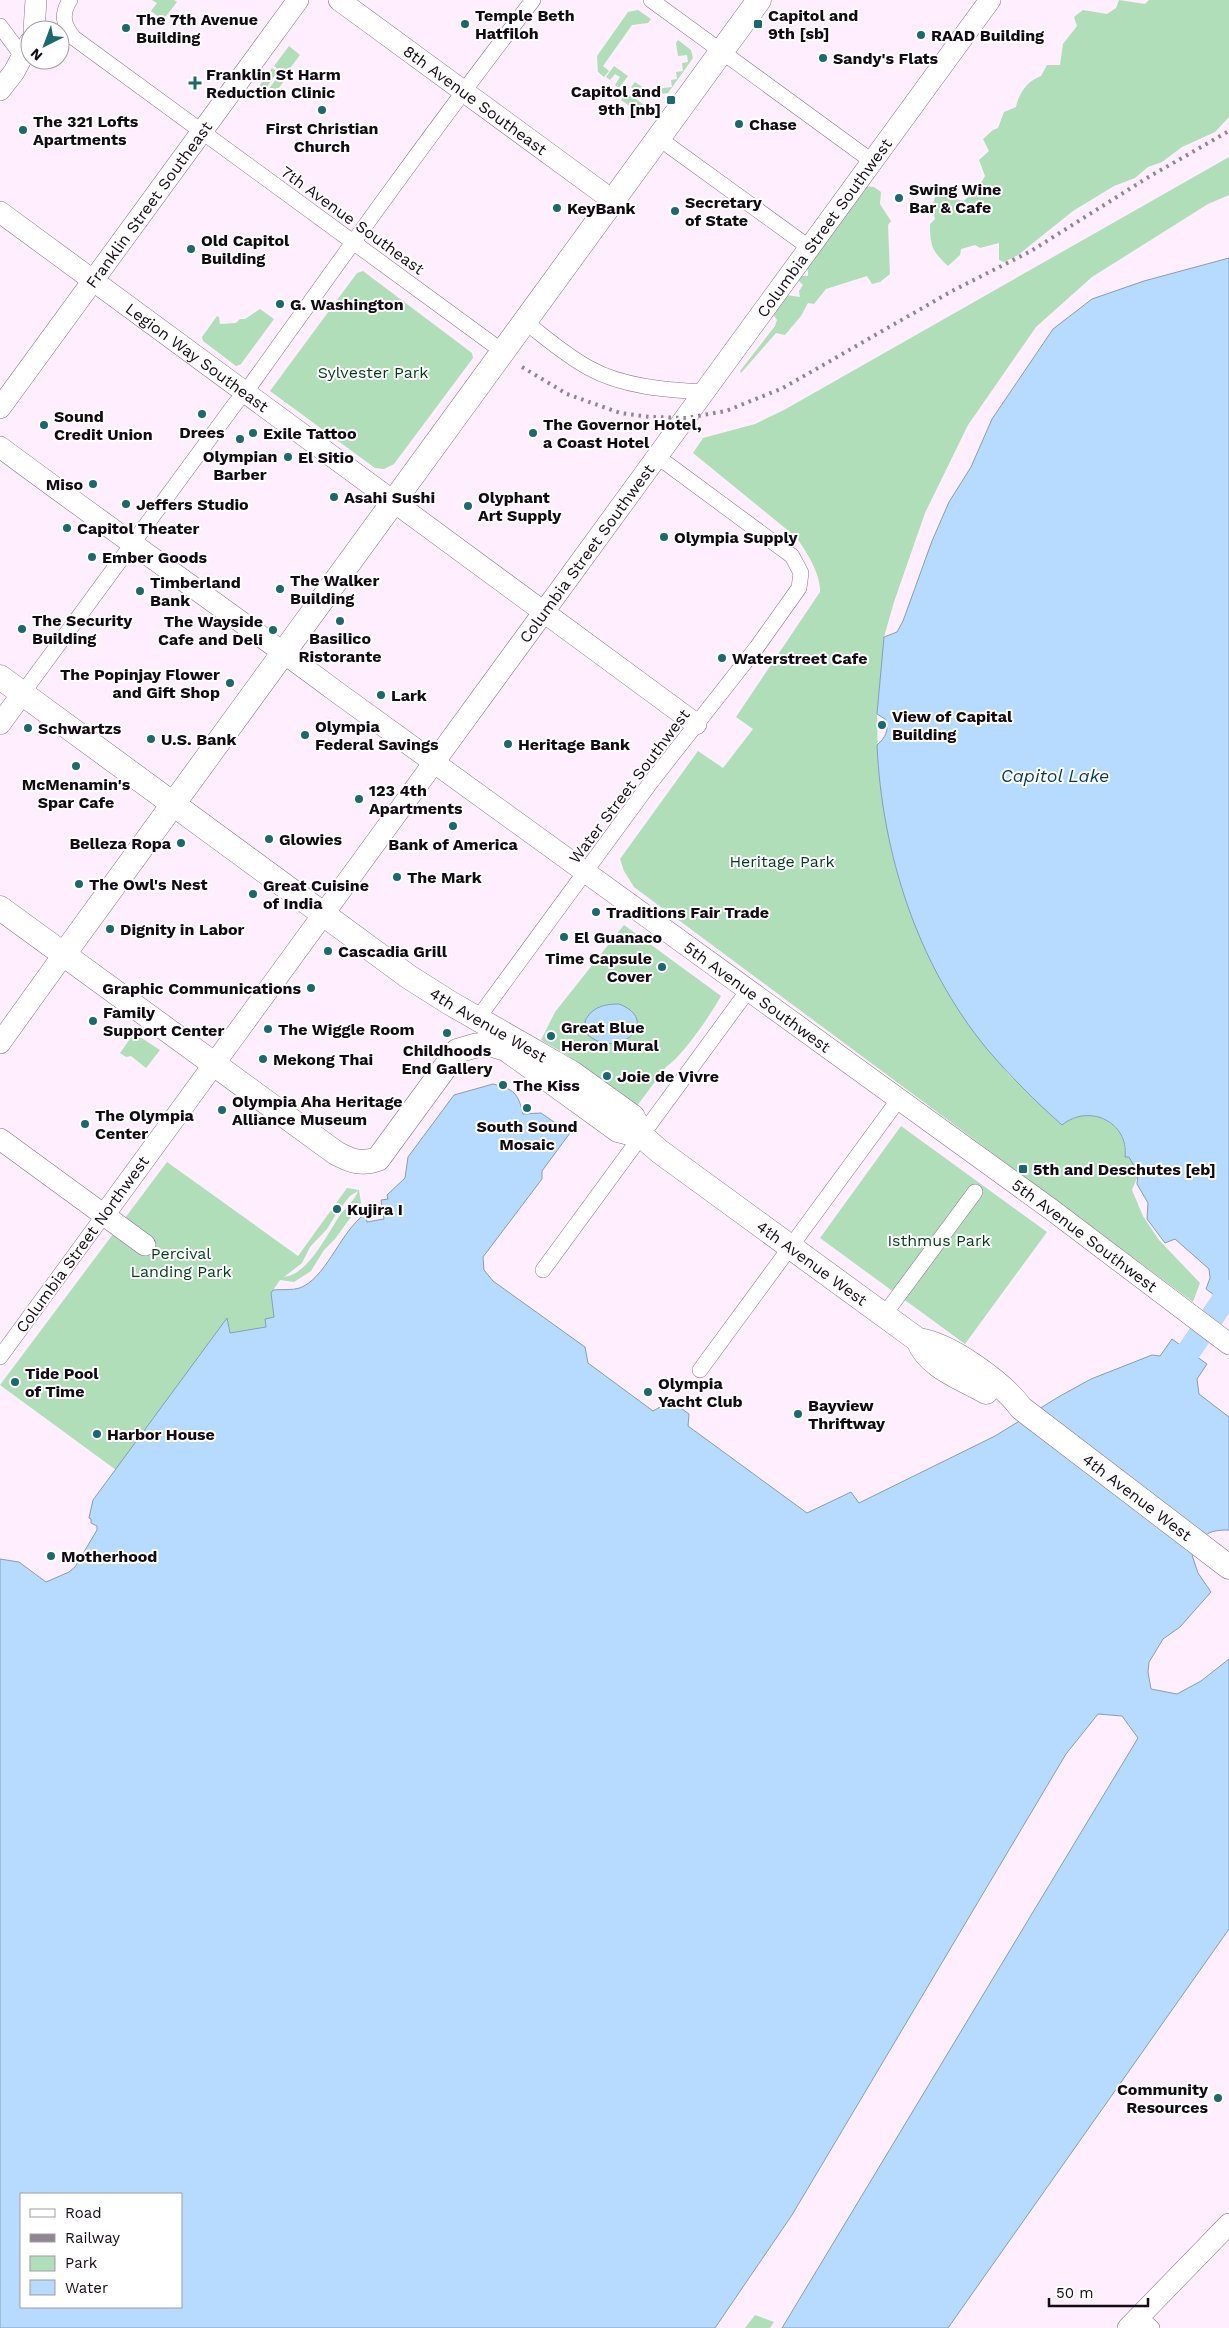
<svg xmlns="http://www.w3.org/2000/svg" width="1229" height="2328" viewBox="0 0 1229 2328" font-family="'Work Sans',sans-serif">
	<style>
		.green { fill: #b0deb8; fill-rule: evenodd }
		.water { fill: #b6dbff; stroke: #859db8; fill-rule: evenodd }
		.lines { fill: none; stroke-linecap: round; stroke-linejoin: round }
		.river { stroke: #b6dbff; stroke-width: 24 }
		.street-casing { stroke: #8b738b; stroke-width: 16 }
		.secondary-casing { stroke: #8b738b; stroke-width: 22 }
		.primary-casing { stroke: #8b738b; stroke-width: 25 }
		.street { stroke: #fff; stroke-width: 15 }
		.secondary { stroke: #fff; stroke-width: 21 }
		.primary { stroke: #fff; stroke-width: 24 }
		.rail { stroke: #928592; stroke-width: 4; stroke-dasharray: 2.5 5; stroke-linecap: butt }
		.poi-dot { fill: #1b686e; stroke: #fff; stroke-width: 2 }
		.labels { text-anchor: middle; stroke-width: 4; stroke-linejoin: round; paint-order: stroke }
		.poi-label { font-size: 16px; font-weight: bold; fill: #130b13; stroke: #fff; text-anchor: start }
		.street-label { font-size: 16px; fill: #130b13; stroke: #fff }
		.park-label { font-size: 16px; fill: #023a18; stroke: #fff }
		.water-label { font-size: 18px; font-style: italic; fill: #05365b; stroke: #fff }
	</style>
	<rect width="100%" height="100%" fill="#feeefe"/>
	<!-- green -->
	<path class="green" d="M 152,0 L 174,0 L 177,2 L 163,20 L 151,11 L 157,3 Z
		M 1119,0 L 1145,4 L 1149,0 L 1229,0 L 1229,117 L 1215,132 L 1182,147 L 1162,162 L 1148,167 L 1135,178 L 1114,186 L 1073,211 L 1018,255 L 1004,262 L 999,260 L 999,243 L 980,248 L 975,245 L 961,249 L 960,255 L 948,266 C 932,251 930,246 930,224 L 935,219 L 932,208 L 935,197 L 949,197 L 963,201 L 970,196 L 971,190 L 981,183 L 985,176 L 979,160 L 989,151 L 983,139 L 993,130 L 998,128 L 1004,112 L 1016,107 C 1019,93 1027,81 1041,76 L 1047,65 L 1060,65 L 1063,44 L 1077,26 L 1074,17 L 1083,10 L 1107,14 L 1116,8 Z
		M 638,10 L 651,19 L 648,23 L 632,25 L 603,66 L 609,71 L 604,77 L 598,72 L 597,56 L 628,12 Z
		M 678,40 L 691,50 L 693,58 L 668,93 L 643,96 L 631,87 L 635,82 L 647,90 L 672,87 L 671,80 L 677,79 L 676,72 L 683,71 L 682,63 L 688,62 L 687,55 L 678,56 L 676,43 Z
		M 289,46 L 300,55 L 285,75 L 274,66 Z
		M 614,66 L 628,76 L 619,88 L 615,85 L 620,77 L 615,74 L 610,80 L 606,77 Z
		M 272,68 L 277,72 L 263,93 L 257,89 Z
		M 280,74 L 286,78 L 271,99 L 265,94 Z
		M 626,92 L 647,107 L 641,114 L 621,100 Z
		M 1229,157 L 1229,195 L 1208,204 L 1092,277 L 1036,327 L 968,425 L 925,513 L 894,602 L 884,637 L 877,714 L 878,768 L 892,854 L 902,889 L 924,946 L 965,1018 L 1009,1075 L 1062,1125 C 1089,1103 1128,1122 1125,1157 L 1129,1157 L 1139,1173 L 1132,1190 L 1143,1216 L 1159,1240 L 1200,1283 L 1193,1302 L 634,887 L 624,871 L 620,859 L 698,751 L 723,768 L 753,729 L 736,717 L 820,592 C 821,574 806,551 796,537 L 693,453 L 703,438 L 755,424 L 784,410 Z
		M 863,186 L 874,187 L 881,192 L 880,204 L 891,221 L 888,225 L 890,274 L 880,282 L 872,284 L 867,276 L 826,289 L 814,304 L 808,303 L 801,316 L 785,335 L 776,333 L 741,373 L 740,371 L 775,326 L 777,320 L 772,313 L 786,295 L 800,297 L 799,291 L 803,285 L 798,280 L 802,276 L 808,276 L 808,271 L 801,263 Z
		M 363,271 L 472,353 L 473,358 L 394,464 L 384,469 L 375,468 L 270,391 L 357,273 Z
		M 260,309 L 274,319 L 241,364 L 236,366 L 203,341 L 202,337 L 217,316 L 219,317 L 220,324 L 236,323 L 240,319 L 245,319 Z
		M 624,925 L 721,996 C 711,1014 683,1056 666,1067 L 637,1106 L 567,1055 L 541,1040 L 555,1012 Z
		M 134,1033 L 160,1050 L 146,1068 L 131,1056 L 126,1057 L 120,1053 Z
		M 901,1126 L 1047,1232 L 965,1344 L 820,1238 Z
		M 167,1162 L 298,1256 L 347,1188 L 359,1190 L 361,1203 L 335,1239 L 324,1250 L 311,1271 L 294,1282 L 280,1280 L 271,1293 L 274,1318 L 266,1327 L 230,1333 L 227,1319 L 116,1470 L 0,1385 ZM 358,1191 C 355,1200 346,1207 340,1215 C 328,1233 308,1275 284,1277 L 302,1263 L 310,1247 L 327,1229 L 338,1211 L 350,1196 Z
		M 755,2315 L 774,2322 L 770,2328 L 745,2328 Z"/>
	<!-- water -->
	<path class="water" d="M 1229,258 L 1229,1306 L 1206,1289 L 1210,1278 L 1209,1269 L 1175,1239 L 1165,1243 L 1147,1219 L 1148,1203 L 1137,1184 L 1138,1173 L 1129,1157 L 1125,1157 C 1129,1122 1089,1103 1062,1125 C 1035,1101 1010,1076 987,1049 C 917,964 882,853 877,745 C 885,738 890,730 885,719 L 877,714 L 884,637 L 897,632 L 903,621 L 932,541 L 949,502 L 971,467 L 992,419 L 1053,329 L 1092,299 L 1144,281 Z
		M 619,1004 C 663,1021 618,1061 588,1035 L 585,1021 C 592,1007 604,1004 619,1004 Z
		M 493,1084 C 514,1089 518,1093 523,1114 L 541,1113 L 570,1133 L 542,1171 L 542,1179 L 483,1257 L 484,1270 L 493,1281 L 585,1347 L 588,1363 L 653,1411 L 671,1401 L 689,1414 L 688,1426 L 807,1513 L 851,1492 L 859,1503 L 995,1436 L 1060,1396 L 1091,1379 L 1152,1355 L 1160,1356 L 1172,1339 L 1207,1364 L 1197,1379 L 1199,1394 L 1229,1417 L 1229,1530 C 1206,1530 1202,1535 1192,1555 L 1198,1573 L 1211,1592 L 1180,1627 L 1163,1639 L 1154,1654 L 1149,1662 L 1148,1672 L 1151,1689 L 1177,1694 L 1201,1681 L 1229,1659 L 1229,1929 L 948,2328 L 782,2328 L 1138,1738 L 1122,1716 L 1098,1714 L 1066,1754 L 792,2215 L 715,2328 L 0,2328 L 0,1559 L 19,1562 L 46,1582 L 69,1572 L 75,1567 L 97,1530 L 97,1526 L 91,1523 L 91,1519 L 89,1518 L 93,1500 L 227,1318 L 230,1333 L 266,1327 L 265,1319 L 274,1317 L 271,1293 L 273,1290 C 283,1289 296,1291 304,1286 C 328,1273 342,1230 365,1214 L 367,1222 L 384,1219 L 381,1200 L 388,1199 L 387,1195 L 405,1178 L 408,1157 L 454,1095 ZM 21,2194 L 181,2194 L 181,2307 L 21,2307 Z"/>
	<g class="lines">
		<!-- river -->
		<path class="river" d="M 1189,1351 L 1229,1292"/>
		<!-- street casing -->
		<g class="street-casing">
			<path id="street" d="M 70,0 C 61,14 63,25 74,38 L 502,351
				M 651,0 L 873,162
				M 0,26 L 23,57
				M 657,137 L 810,248
				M 524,321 C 545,337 565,355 589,368 C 623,387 667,390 705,392
				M 22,694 L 235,404 L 250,386 C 343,256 436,126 533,0
				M 478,1018 L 651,782 L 757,647 L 799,588 L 801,573 L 792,556 L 658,457
				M 543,1270 L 749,989
				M 884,1315 L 975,1192
				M 0,1357 L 104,1215
				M 700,1370 L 899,1099
				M 1139,2316 L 1152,2328"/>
		</g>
		<!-- secondary casing -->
		<g class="secondary-casing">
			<g id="secondary">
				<path id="s1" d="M 339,0 L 612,200"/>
				<path d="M 34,30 L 36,0"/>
				<path d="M 0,90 L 14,72 L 30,42"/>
				<path id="s2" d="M 0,212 L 696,724"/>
				<path id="s3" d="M 0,408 L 298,0"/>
				<path id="s4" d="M 0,447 C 110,529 224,608 334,690 L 1052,1210 L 1229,1344"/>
				<path d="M 0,724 L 22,694"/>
				<path d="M 0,1043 L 64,954"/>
				<path d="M 0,1139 L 145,1245"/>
				<path id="s5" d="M 104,1215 L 990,0"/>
				<path d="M 1128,2328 L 1229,2224"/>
			</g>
		</g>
		<!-- primary casing -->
		<g class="primary-casing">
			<g id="primary">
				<path id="s6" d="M 0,677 L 409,977 L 450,1003 L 572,1073 L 633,1117 L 642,1136 L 659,1151 L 918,1340 C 949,1344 1003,1383 1021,1408 L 1229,1567"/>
				<path d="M 0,908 L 336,1153 C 351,1161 361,1165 378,1159 L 457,1051 L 474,1046 L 489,1044 L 506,1049 L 618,1130 L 642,1136"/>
				<path d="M 64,954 L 759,0"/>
				<path d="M 918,1340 C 928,1367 962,1378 986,1392"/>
			</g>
		</g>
		<!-- street -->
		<use href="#street" class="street"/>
		<!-- secondary -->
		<use href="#secondary" class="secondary"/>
		<!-- primary -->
		<use href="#primary" class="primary"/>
		<!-- rail -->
		<path class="rail" d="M 522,367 L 567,394 L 620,413 L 650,417 L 686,418 L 726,411 L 783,388 L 952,291 L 1031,251 L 1147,178 L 1229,131"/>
	</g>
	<!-- markers -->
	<g class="poi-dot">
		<circle cx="465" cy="24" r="5"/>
		<rect x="753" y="19" width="10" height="10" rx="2.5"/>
		<circle cx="126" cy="28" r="5"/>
		<circle cx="921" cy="35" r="5"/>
		<circle cx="823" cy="58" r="5"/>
		<path d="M192.5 75.5h5v5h5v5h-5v5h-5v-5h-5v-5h5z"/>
		<rect x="666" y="95" width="10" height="10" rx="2.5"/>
		<circle cx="322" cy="110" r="5"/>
		<circle cx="739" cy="124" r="5"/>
		<circle cx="23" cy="130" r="5"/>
		<circle cx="899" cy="198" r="5"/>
		<circle cx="557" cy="208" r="5"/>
		<circle cx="675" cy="211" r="5"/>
		<circle cx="191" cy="249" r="5"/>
		<circle cx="280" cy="304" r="5"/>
		<circle cx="202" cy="414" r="5"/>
		<circle cx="44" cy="425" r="5"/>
		<circle cx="253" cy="433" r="5"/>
		<circle cx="533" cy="433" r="5"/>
		<circle cx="240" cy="439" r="5"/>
		<circle cx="288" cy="457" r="5"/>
		<circle cx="93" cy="484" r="5"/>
		<circle cx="334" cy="497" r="5"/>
		<circle cx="126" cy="504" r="5"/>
		<circle cx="468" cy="506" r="5"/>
		<circle cx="67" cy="528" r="5"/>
		<circle cx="664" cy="537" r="5"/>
		<circle cx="92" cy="557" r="5"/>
		<circle cx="280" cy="589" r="5"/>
		<circle cx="140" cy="591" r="5"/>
		<circle cx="340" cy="621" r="5"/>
		<circle cx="22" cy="629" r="5"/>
		<circle cx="273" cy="630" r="5"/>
		<circle cx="722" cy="658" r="5"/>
		<circle cx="230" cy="683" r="5"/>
		<circle cx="381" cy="695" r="5"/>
		<circle cx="882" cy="725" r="5"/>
		<circle cx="28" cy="728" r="5"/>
		<circle cx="305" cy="735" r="5"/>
		<circle cx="151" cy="739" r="5"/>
		<circle cx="508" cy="744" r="5"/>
		<circle cx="76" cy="766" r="5"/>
		<circle cx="359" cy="799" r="5"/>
		<circle cx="453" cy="826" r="5"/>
		<circle cx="269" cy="839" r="5"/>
		<circle cx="181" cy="843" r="5"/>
		<circle cx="397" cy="877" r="5"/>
		<circle cx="79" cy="884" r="5"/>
		<circle cx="253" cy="894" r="5"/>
		<circle cx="596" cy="912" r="5"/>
		<circle cx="110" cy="929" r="5"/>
		<circle cx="564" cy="937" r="5"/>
		<circle cx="328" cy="951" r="5"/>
		<circle cx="662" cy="967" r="5"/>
		<circle cx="311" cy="988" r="5"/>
		<circle cx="93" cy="1021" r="5"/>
		<circle cx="268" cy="1029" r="5"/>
		<circle cx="447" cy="1033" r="5"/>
		<circle cx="551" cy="1036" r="5"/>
		<circle cx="263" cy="1059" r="5"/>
		<circle cx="607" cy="1076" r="5"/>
		<circle cx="503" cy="1085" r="5"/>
		<circle cx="527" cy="1108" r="5"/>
		<circle cx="222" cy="1110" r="5"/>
		<circle cx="85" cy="1124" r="5"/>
		<rect x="1018" y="1164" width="10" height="10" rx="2.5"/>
		<circle cx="337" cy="1209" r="5"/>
		<circle cx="15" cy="1382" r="5"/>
		<circle cx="648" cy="1392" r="5"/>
		<circle cx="798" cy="1414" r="5"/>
		<circle cx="97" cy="1434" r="5"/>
		<circle cx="51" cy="1556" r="5"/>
		<circle cx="1218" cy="2098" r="5"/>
	</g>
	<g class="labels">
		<!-- poi labels -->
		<g class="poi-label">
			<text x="475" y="21">Temple Beth<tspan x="475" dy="18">Hatfiloh</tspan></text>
			<text x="768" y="21">Capitol and<tspan x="768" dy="18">9th [sb]</tspan></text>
			<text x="136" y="25">The 7th Avenue<tspan x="136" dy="18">Building</tspan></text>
			<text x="931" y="41">RAAD Building</text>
			<text x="833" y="64">Sandy's Flats</text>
			<text x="206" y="80">Franklin St Harm<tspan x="206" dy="18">Reduction Clinic</tspan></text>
			<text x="661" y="97" text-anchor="end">Capitol and<tspan x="661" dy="18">9th [nb]</tspan></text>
			<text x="33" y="127">The 321 Lofts<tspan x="33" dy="18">Apartments</tspan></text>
			<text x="749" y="130">Chase</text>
			<text x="322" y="134" text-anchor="middle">First Christian<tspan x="322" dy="18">Church</tspan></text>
			<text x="909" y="195">Swing Wine<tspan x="909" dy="18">Bar &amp; Cafe</tspan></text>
			<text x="685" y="208">Secretary<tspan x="685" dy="18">of State</tspan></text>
			<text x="567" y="214">KeyBank</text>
			<text x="201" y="246">Old Capitol<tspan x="201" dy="18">Building</tspan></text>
			<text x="290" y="310">G. Washington</text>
			<text x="54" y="422">Sound<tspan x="54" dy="18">Credit Union</tspan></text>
			<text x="543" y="430">The Governor Hotel,<tspan x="543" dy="18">a Coast Hotel</tspan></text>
			<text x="202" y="438" text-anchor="middle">Drees</text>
			<text x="263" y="439">Exile Tattoo</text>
			<text x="240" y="462" text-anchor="middle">Olympian<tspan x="240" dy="18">Barber</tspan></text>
			<text x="298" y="463">El Sitio</text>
			<text x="83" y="490" text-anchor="end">Miso</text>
			<text x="344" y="503">Asahi Sushi</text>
			<text x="478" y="503">Olyphant<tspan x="478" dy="18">Art Supply</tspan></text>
			<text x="136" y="510">Jeffers Studio</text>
			<text x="77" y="534">Capitol Theater</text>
			<text x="674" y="543">Olympia Supply</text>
			<text x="102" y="563">Ember Goods</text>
			<text x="290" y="586">The Walker<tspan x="290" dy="18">Building</tspan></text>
			<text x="150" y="588">Timberland<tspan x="150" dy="18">Bank</tspan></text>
			<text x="32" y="626">The Security<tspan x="32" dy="18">Building</tspan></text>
			<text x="263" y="627" text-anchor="end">The Wayside<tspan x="263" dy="18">Cafe and Deli</tspan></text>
			<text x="340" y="644" text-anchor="middle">Basilico<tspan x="340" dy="18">Ristorante</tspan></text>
			<text x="732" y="664">Waterstreet Cafe</text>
			<text x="220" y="680" text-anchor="end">The Popinjay Flower<tspan x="220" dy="18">and Gift Shop</tspan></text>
			<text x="391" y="701">Lark</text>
			<text x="892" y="722">View of Capital<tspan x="892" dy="18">Building</tspan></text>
			<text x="315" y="732">Olympia<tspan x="315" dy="18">Federal Savings</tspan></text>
			<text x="38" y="734">Schwartzs</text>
			<text x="161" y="745">U.S. Bank</text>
			<text x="518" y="750">Heritage Bank</text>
			<text x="76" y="790" text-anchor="middle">McMenamin's<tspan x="76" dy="18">Spar Cafe</tspan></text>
			<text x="369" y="796">123 4th<tspan x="369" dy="18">Apartments</tspan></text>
			<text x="279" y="845">Glowies</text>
			<text x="171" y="849" text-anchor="end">Belleza Ropa</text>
			<text x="453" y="850" text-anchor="middle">Bank of America</text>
			<text x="407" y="883">The Mark</text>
			<text x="89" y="890">The Owl's Nest</text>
			<text x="263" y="891">Great Cuisine<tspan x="263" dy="18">of India</tspan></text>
			<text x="606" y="918">Traditions Fair Trade</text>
			<text x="120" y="935">Dignity in Labor</text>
			<text x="574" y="943">El Guanaco</text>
			<text x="338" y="957">Cascadia Grill</text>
			<text x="652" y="964" text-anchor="end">Time Capsule<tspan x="652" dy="18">Cover</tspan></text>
			<text x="301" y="994" text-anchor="end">Graphic Communications</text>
			<text x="103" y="1018">Family<tspan x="103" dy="18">Support Center</tspan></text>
			<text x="561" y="1033">Great Blue<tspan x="561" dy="18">Heron Mural</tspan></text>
			<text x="278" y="1035">The Wiggle Room</text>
			<text x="447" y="1056" text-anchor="middle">Childhoods<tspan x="447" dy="18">End Gallery</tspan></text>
			<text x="273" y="1065">Mekong Thai</text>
			<text x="617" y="1082">Joie de Vivre</text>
			<text x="513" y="1091">The Kiss</text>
			<text x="232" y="1107">Olympia Aha Heritage<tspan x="232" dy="18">Alliance Museum</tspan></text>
			<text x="95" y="1121">The Olympia<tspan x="95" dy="18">Center</tspan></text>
			<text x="527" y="1132" text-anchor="middle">South Sound<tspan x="527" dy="18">Mosaic</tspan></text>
			<text x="1033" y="1175">5th and Deschutes [eb]</text>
			<text x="347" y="1215">Kujira I</text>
			<text x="25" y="1379">Tide Pool<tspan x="25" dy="18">of Time</tspan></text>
			<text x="658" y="1389">Olympia<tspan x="658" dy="18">Yacht Club</tspan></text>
			<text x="808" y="1411">Bayview<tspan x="808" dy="18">Thriftway</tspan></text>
			<text x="107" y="1440">Harbor House</text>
			<text x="61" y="1562">Motherhood</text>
			<text x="1208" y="2095" text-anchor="end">Community<tspan x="1208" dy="18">Resources</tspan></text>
		</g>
		<!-- street labels -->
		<g class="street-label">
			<text dy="6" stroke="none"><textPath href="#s1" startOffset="169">8th Avenue Southeast</textPath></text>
			<text dy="6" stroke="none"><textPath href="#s3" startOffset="252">Franklin Street Southeast</textPath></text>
			<text transform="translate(353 220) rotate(36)" y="6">7th Avenue Southeast</text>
			<text dy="6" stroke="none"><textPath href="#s5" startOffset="1222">Columbia Street Southwest</textPath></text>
			<text dy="6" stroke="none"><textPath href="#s2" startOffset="245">Legion Way Southeast</textPath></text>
			<text dy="6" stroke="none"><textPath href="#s5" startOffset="819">Columbia Street Southwest</textPath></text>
			<text transform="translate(629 786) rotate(-53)" y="6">Water Street Southwest</text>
			<text dy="6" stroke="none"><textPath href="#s4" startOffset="936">5th Avenue Southwest</textPath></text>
			<text dy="6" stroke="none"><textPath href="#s6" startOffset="600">4th Avenue West</textPath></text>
			<text dy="6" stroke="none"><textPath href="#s4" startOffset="1341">5th Avenue Southwest</textPath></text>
			<text transform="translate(82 1244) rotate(-54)" y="6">Columbia Street Northwest</text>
			<text dy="6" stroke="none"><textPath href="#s6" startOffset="1005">4th Avenue West</textPath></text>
			<text dy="6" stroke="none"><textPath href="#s6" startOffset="1408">4th Avenue West</textPath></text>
		</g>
		<!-- park labels -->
		<g class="park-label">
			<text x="373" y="378">Sylvester Park</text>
			<text x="782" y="867">Heritage Park</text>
			<text x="939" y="1246">Isthmus Park</text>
			<text x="181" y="1259">Percival<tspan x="181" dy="18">Landing Park</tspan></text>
		</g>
		<!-- water labels -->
		<g class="water-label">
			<text x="1055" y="782">Capitol Lake</text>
		</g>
	</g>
	<!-- legend -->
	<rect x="20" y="2193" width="162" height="115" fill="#ffffff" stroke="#a19da1"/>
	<rect x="30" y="2209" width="25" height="8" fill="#ffffff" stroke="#a19da1"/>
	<text x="65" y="2218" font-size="15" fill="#130b13">Road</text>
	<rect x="30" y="2234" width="25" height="8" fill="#928592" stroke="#a19da1"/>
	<text x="65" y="2243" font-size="15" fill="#130b13">Railway</text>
	<rect x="30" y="2256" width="25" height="15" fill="#b0deb8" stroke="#a19da1"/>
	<text x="65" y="2268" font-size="15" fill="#130b13">Park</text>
	<rect x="30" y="2280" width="25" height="15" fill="#b6dbff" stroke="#a19da1"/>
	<text x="65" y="2293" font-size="15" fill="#130b13">Water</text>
	<!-- north arrow -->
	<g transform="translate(45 45) rotate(222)"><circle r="24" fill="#ffffff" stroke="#a19da1"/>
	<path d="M0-4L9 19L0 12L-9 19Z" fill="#1b686e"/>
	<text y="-8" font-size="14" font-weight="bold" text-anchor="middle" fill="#130b13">N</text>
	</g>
	<!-- scale -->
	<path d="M1049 2298v8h99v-8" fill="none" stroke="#130b13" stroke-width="2.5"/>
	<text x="1056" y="2298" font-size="15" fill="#130b13" stroke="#ffffff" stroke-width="4" paint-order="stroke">50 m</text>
</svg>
